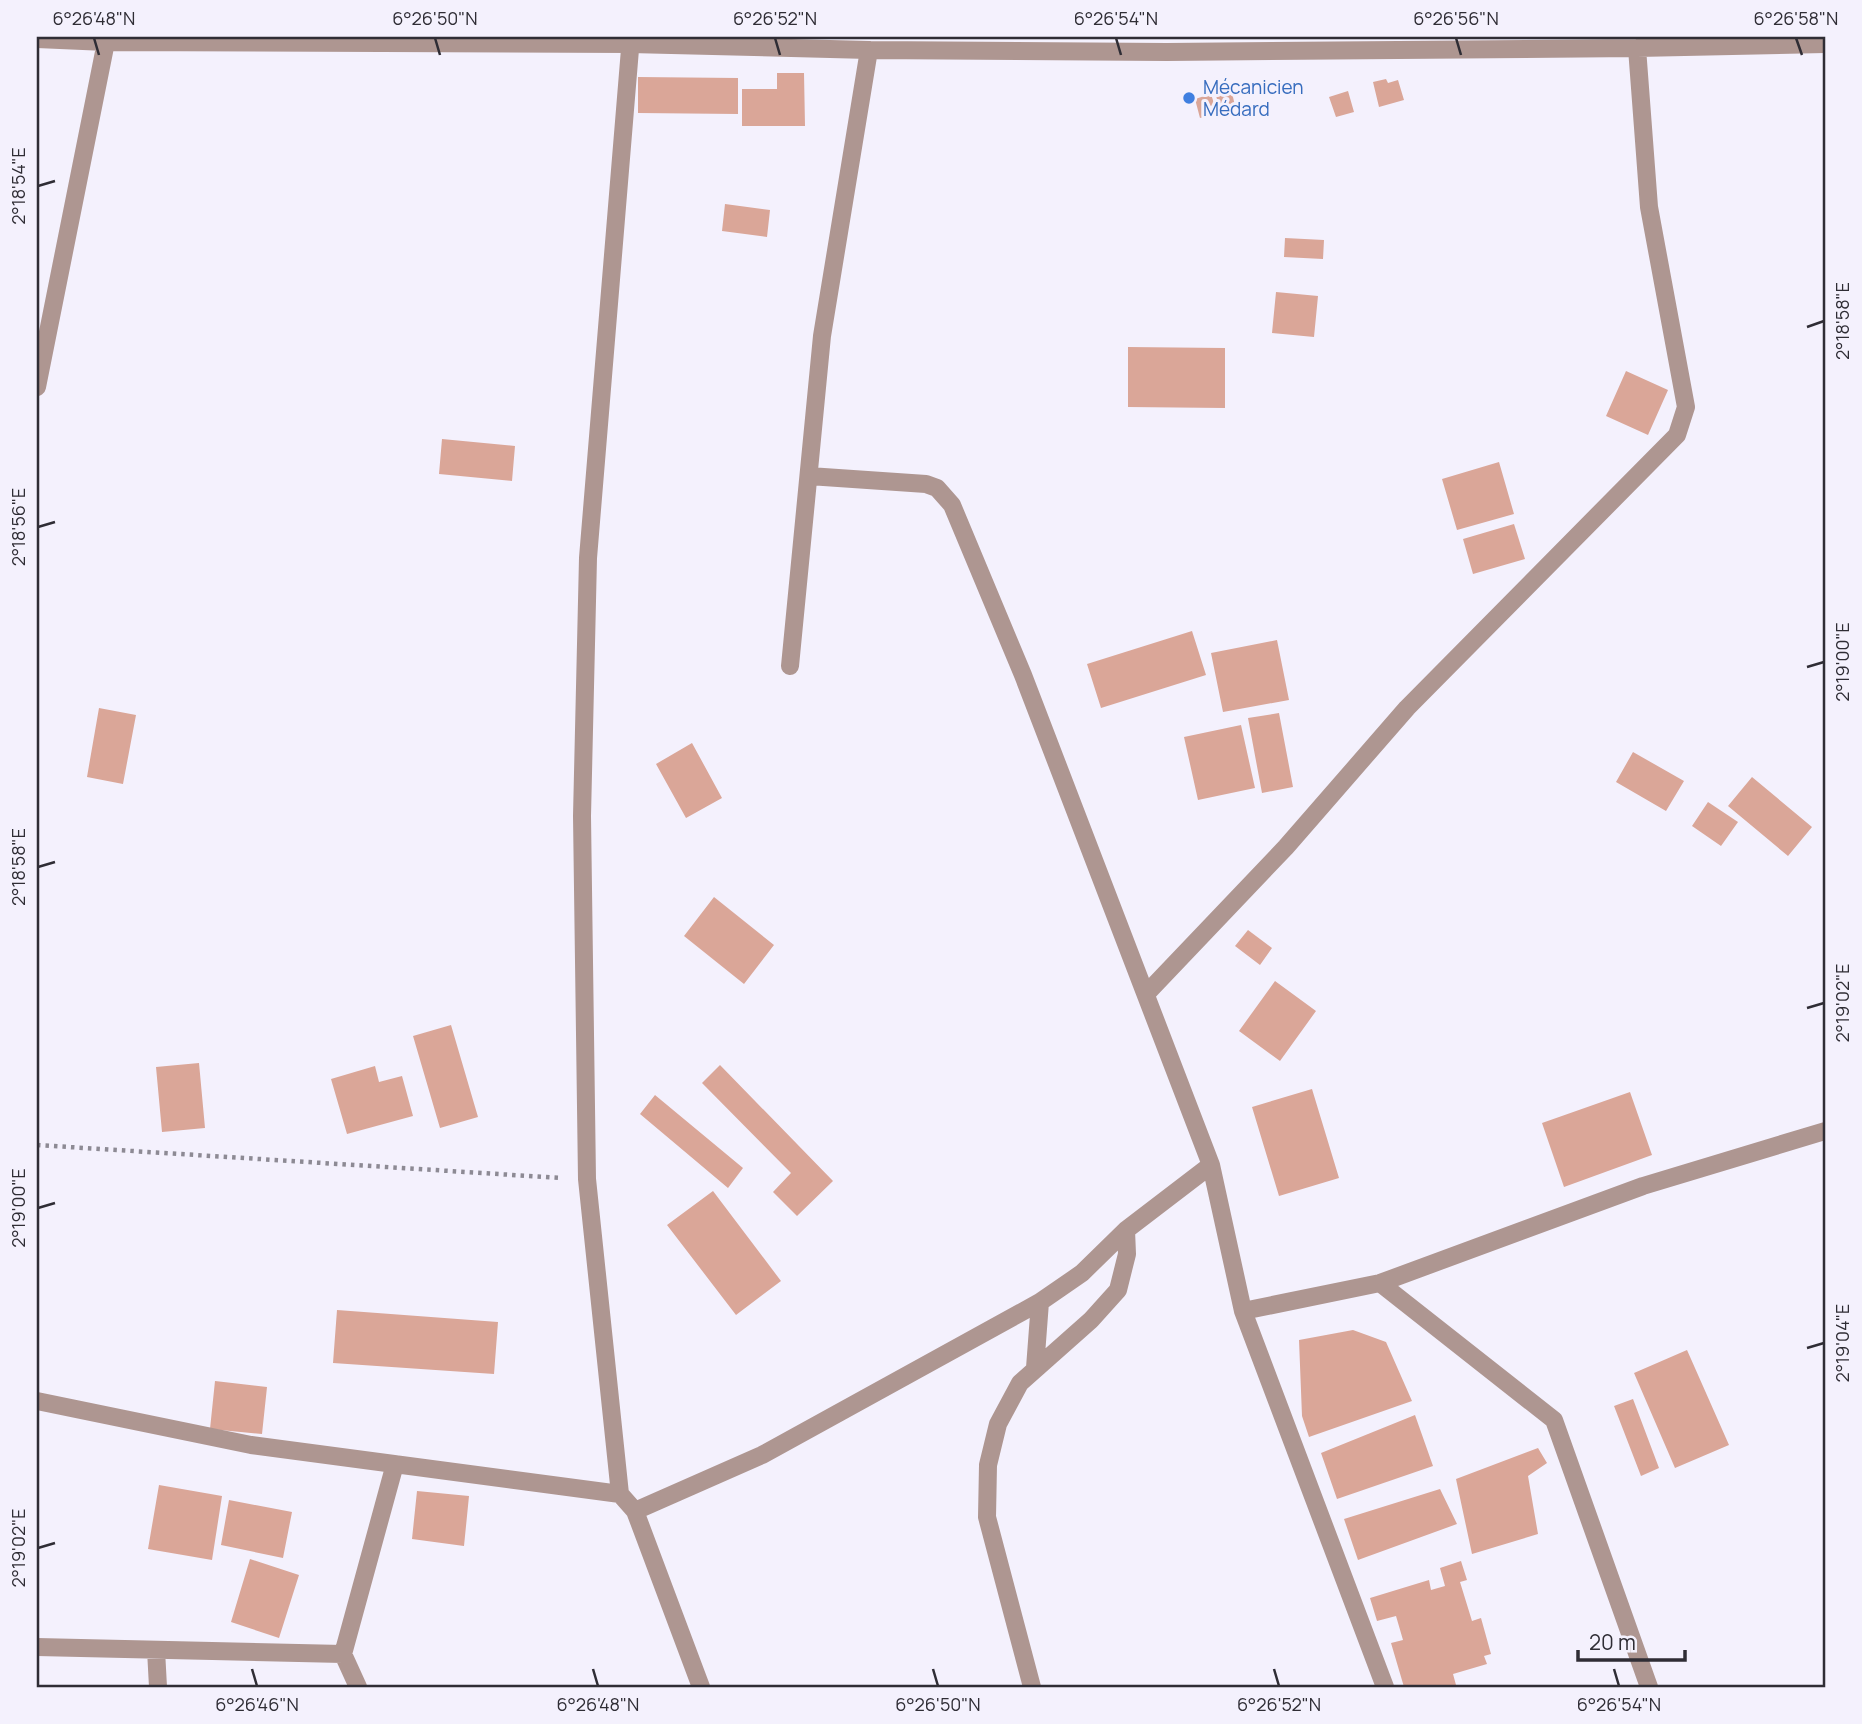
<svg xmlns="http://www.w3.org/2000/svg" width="1862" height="1724" viewBox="0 0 1862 1724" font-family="Manrope,sans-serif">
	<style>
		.building { fill: #daa698 }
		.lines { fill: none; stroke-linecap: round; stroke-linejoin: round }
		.path { stroke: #8d8a94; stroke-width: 4.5; stroke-dasharray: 3.5 5; stroke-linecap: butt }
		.street { stroke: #ae9691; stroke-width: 18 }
		.ticks { fill: none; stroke: #2f2d35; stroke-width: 2.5 }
		.shop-dot { fill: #3f7fe0; stroke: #f4f1fd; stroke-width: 2.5 }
		.labels { text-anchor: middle; stroke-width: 6; stroke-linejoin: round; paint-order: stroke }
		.shop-label { font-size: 19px; fill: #366cbe; stroke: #f4f1fd; text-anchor: start }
		.neatline { fill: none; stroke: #2f2d35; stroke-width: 2.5 }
		.ticks-label { font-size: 18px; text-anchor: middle; fill: #2f2d35 }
	</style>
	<rect width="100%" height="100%" fill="#f4f1fd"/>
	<!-- building -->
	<path class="building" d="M 777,73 L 804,73 L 805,126 L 742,126 L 742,89 L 777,89 Z
		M 638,77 L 738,78 L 738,114 L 638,113 Z
		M 1386,79 L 1388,83 L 1398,80 L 1404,100 L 1379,107 L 1373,82 Z
		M 1231,88 L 1235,106 L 1220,110 L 1215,92 Z
		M 1348,91 L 1354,112 L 1336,117 L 1329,97 Z
		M 1211,94 L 1217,113 L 1200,118 L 1195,99 Z
		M 725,204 L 770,210 L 767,237 L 722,231 Z
		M 1285,238 L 1324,240 L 1323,259 L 1284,257 Z
		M 1276,292 L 1318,296 L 1314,337 L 1272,333 Z
		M 1128,347 L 1225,348 L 1225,408 L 1128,407 Z
		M 1626,371 L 1668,390 L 1648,435 L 1606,416 Z
		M 442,439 L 515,446 L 512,481 L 439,474 Z
		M 1499,462 L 1514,514 L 1457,530 L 1442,479 Z
		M 1514,524 L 1525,559 L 1473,574 L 1463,539 Z
		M 1192,631 L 1206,675 L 1101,708 L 1087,664 Z
		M 1277,640 L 1289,700 L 1223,712 L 1211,653 Z
		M 99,708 L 136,715 L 123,784 L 87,777 Z
		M 1279,713 L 1293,787 L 1262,793 L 1248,718 Z
		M 1241,725 L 1255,788 L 1198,800 L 1184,737 Z
		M 692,743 L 722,798 L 686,818 L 656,764 Z
		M 1633,752 L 1684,781 L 1666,811 L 1616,782 Z
		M 1752,777 L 1812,827 L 1788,856 L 1728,806 Z
		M 1708,802 L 1738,822 L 1721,846 L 1692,826 Z
		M 714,897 L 774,945 L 744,984 L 684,936 Z
		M 1248,930 L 1272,948 L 1260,965 L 1235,946 Z
		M 1275,981 L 1316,1011 L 1280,1061 L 1239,1031 Z
		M 451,1025 L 478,1117 L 440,1128 L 413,1036 Z
		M 199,1063 L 205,1128 L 162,1132 L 156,1067 Z
		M 720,1065 L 833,1181 L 797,1216 L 773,1192 L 791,1173 L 702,1083 Z
		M 375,1066 L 379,1082 L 402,1076 L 413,1116 L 347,1134 L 331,1079 Z
		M 1312,1089 L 1339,1178 L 1279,1196 L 1252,1107 Z
		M 1630,1092 L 1652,1155 L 1564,1187 L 1542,1123 Z
		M 655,1095 L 743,1168 L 728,1188 L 640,1114 Z
		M 713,1191 L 781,1281 L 736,1315 L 667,1225 Z
		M 337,1310 L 498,1322 L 494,1374 L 333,1363 Z
		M 1353,1330 L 1386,1342 L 1412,1401 L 1309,1437 L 1302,1416 L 1299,1340 Z
		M 1687,1350 L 1729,1445 L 1675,1468 L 1634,1373 Z
		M 215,1381 L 267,1387 L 262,1434 L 210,1429 Z
		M 1633,1399 L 1659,1468 L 1641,1476 L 1614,1406 Z
		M 1415,1415 L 1433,1466 L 1337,1499 L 1321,1453 Z
		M 1538,1448 L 1547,1463 L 1528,1476 L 1538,1534 L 1472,1554 L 1456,1479 Z
		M 159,1485 L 222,1496 L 212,1560 L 148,1549 Z
		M 1440,1489 L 1457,1524 L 1358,1560 L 1344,1519 Z
		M 417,1491 L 469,1496 L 464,1546 L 412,1539 Z
		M 229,1500 L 292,1512 L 283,1558 L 221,1545 Z
		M 250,1559 L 299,1575 L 279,1638 L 231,1622 Z
		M 1461,1561 L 1467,1580 L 1460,1582 L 1472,1621 L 1481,1618 L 1491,1654 L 1484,1656 L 1487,1664 L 1453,1674 L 1456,1685 L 1448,1687 L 1404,1687 L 1391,1643 L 1403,1640 L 1396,1616 L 1377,1621 L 1370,1598 L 1429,1580 L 1431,1590 L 1445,1586 L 1440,1568 Z"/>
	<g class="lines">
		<!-- path -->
		<path class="path" d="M 37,1145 L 561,1178"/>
		<!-- street -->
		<path class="street" d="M 631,37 L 588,558 L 582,816 L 587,1179 L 620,1494 L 635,1511 L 701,1687
			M 37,39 L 106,42 L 630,44 L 869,50 L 1167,52 L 1637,48 L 1825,44
			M 37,387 L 106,42
			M 809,476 L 926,484 L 937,488 L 952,505 L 1023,675 L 1211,1165 L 1243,1311 L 1385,1687
			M 790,666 L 822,336 L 869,50
			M 1146,994 L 1286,847 L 1407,708 L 1677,435 L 1686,407 L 1649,207 L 1637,48
			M 1380,1283 L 1554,1420 L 1649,1687
			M 1243,1311 L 1380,1283 L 1643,1186 L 1825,1131
			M 1035,1368 L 1040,1302
			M 37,1401 L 251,1445 L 620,1494
			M 635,1511 L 762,1455 L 1040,1302 L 1082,1273 L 1126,1230 L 1211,1165
			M 37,1647 L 343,1654
			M 156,1650 L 158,1687
			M 358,1687 L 343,1654 L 395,1464
			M 1032,1687 L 987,1517 L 988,1465 L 998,1424 L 1020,1383 L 1091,1320 L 1118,1290 L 1127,1254 L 1126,1230"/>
	</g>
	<!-- ticks -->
	<path class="ticks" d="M 94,38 L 99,55M 435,38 L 440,55M 775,38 L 780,55M 1116,38 L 1121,55M 1456,38 L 1461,55M 1796,38 L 1802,55M 38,186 L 55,181M 1807,327 L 1824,321M 38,527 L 55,522M 1807,667 L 1824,662M 38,867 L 55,862M 1807,1008 L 1824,1003M 38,1208 L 55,1203M 1807,1348 L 1824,1343M 38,1548 L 55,1543M 252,1669 L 257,1686M 593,1669 L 598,1686M 933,1669 L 938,1686M 1274,1669 L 1279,1686M 1614,1669 L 1619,1686"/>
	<!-- markers -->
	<circle class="shop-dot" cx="1189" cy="98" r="7"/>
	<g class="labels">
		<!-- shop labels -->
		<g class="shop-label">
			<text x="1203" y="94">Mécanicien<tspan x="1203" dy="22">Médard</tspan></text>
		</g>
	</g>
	<!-- border -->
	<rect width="1862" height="1724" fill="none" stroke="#f4f1fd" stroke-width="77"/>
	<!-- scale -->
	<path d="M1578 1650v10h107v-10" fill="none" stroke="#2f2d35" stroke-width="3.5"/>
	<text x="1589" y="1650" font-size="21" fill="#2f2d35" stroke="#f4f1fd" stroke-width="5" paint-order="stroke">20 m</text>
	<rect x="38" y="38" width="1786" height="1648" class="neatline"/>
	<g class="ticks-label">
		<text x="94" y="25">6°26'48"N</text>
		<text x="435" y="25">6°26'50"N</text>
		<text x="775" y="25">6°26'52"N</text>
		<text x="1116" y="25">6°26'54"N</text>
		<text x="1456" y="25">6°26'56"N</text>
		<text x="1796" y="25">6°26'58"N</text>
		<text transform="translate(19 186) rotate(-90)" y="6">2°18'54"E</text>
		<text transform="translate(1843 321) rotate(-90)" y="6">2°18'58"E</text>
		<text transform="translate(19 527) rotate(-90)" y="6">2°18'56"E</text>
		<text transform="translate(1843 662) rotate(-90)" y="6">2°19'00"E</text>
		<text transform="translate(19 867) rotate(-90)" y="6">2°18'58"E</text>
		<text transform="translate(1843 1003) rotate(-90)" y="6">2°19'02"E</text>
		<text transform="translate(19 1208) rotate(-90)" y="6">2°19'00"E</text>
		<text transform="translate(1843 1343) rotate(-90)" y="6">2°19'04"E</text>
		<text transform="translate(19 1548) rotate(-90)" y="6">2°19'02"E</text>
		<text x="257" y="1711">6°26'46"N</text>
		<text x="598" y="1711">6°26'48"N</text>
		<text x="938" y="1711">6°26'50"N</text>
		<text x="1279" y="1711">6°26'52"N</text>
		<text x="1619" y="1711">6°26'54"N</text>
	</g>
</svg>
